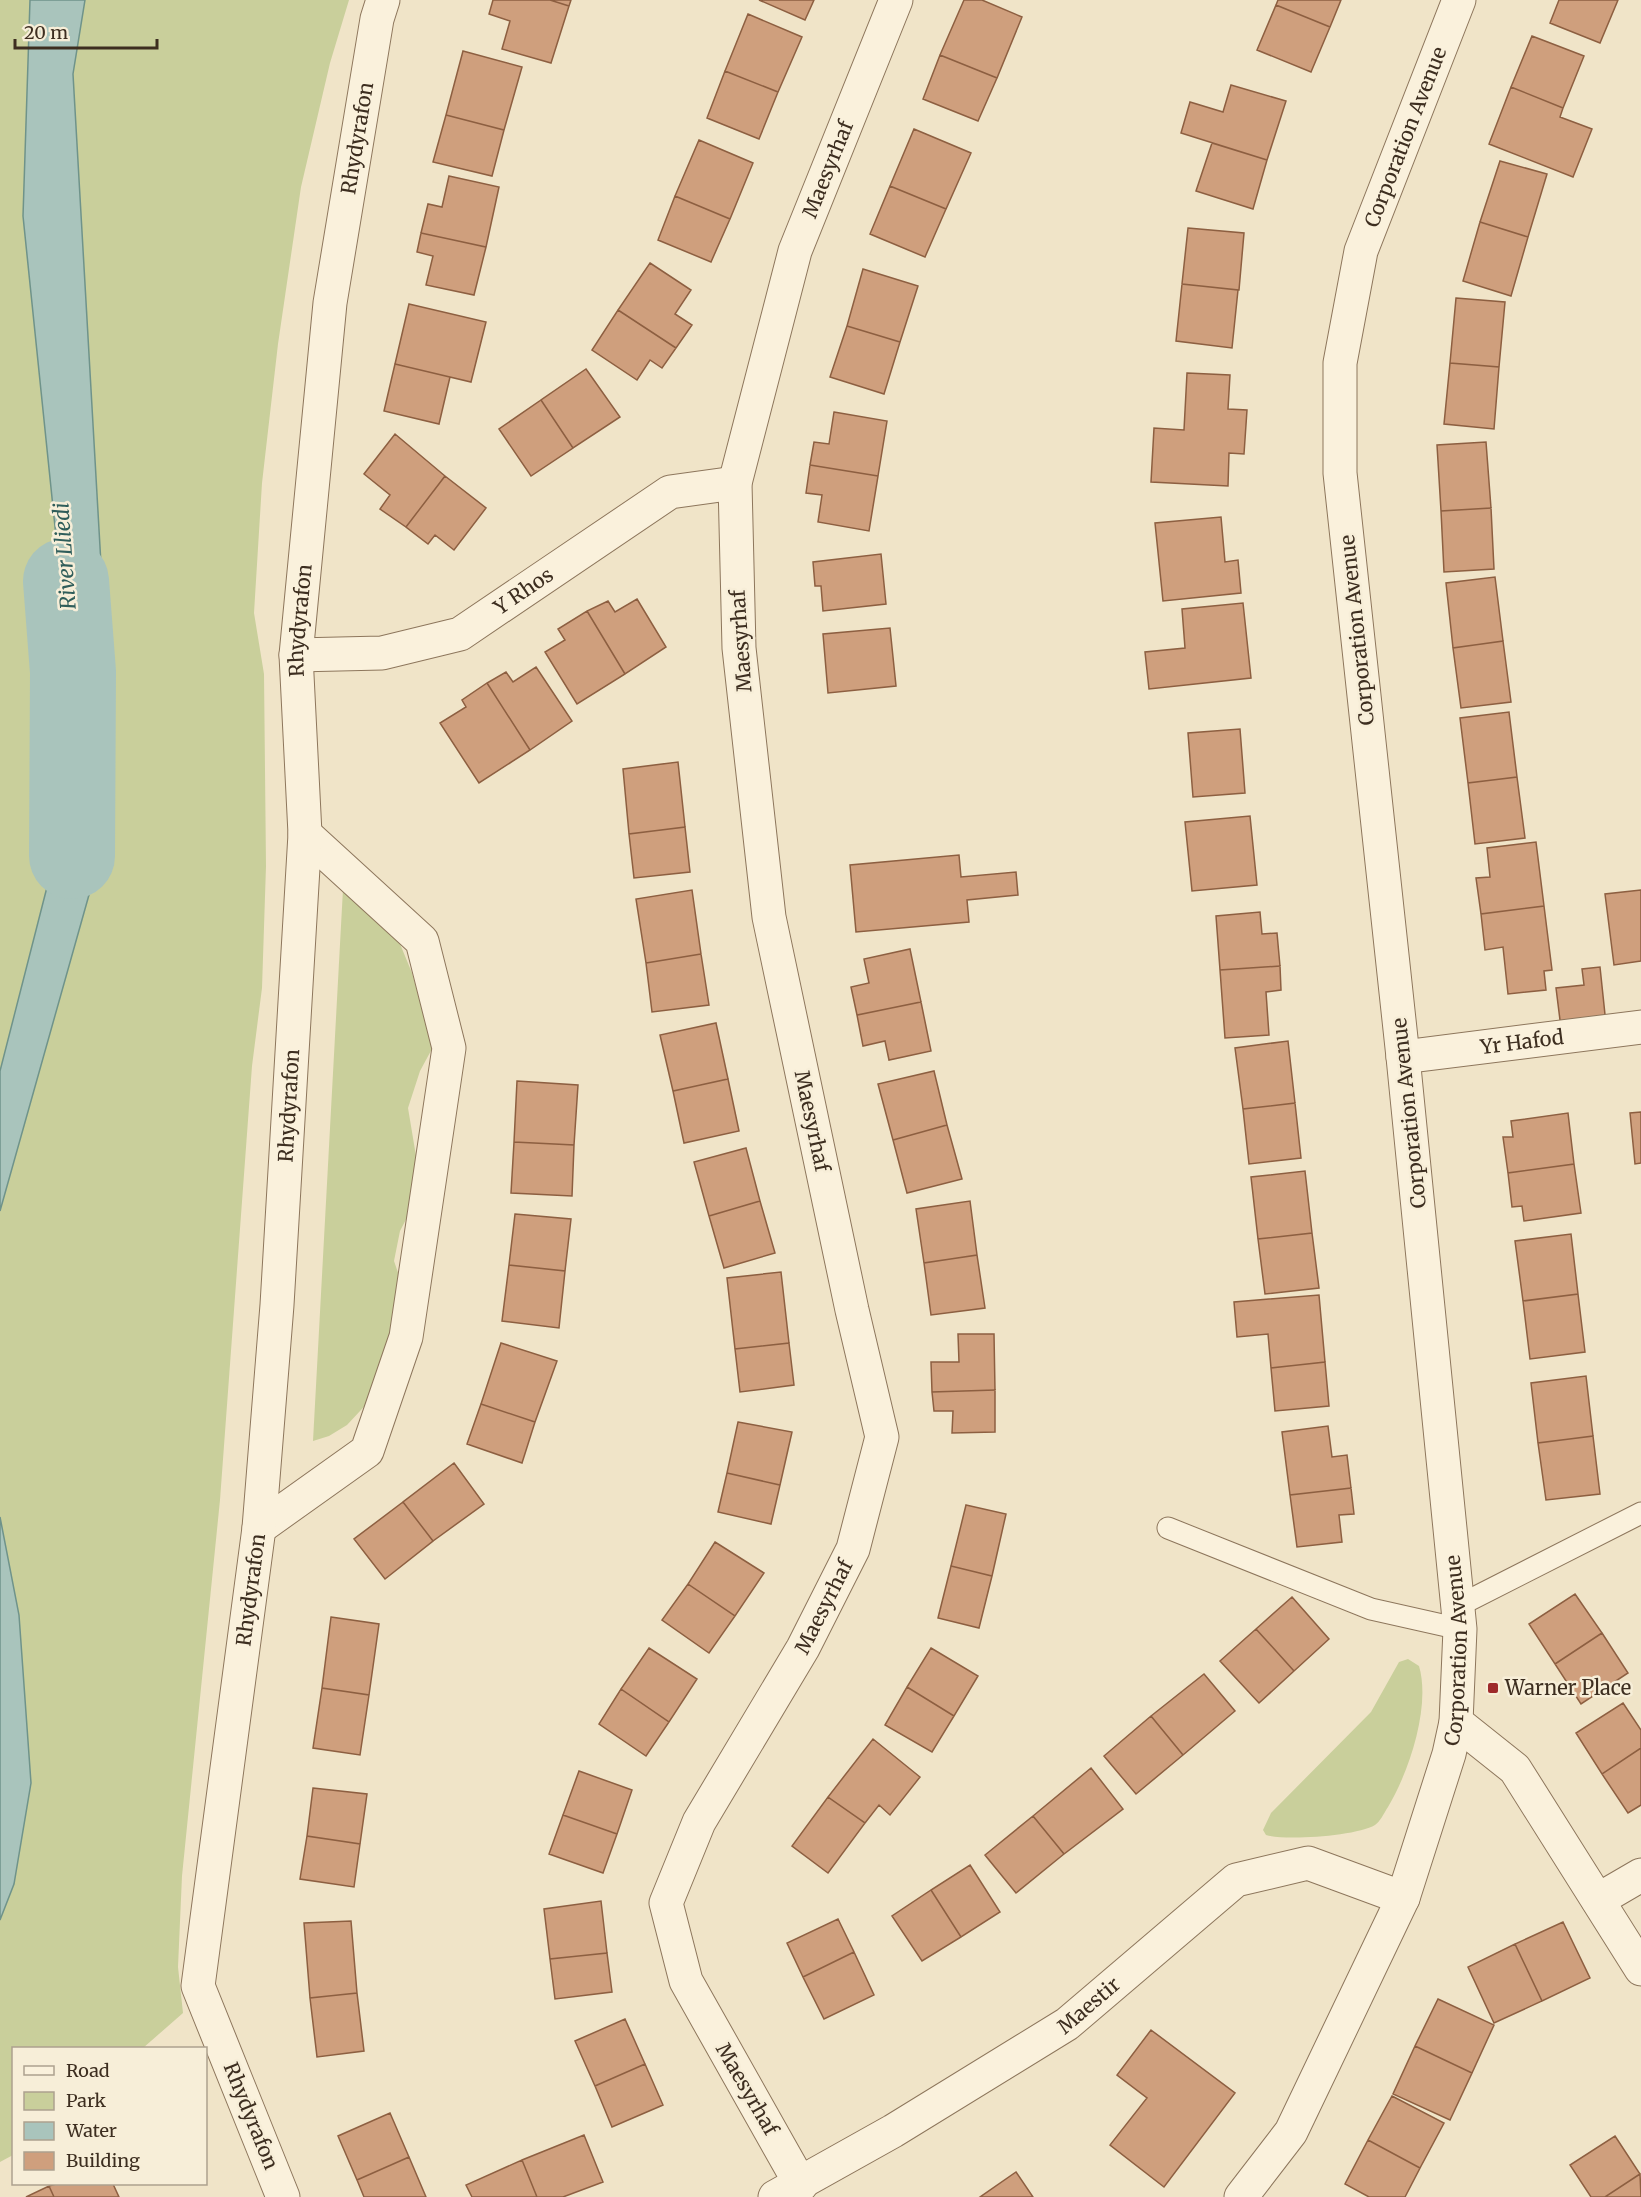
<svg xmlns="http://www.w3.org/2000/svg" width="1641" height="2197" viewBox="0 0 1641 2197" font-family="Merriweather,serif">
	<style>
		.green { fill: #c9cf9b }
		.water { fill: #a9c4bc; stroke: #6f938a; stroke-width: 1.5 }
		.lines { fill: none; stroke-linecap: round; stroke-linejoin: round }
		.river { stroke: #a9c4bc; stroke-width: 86 }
		.building { fill: #cf9f7d; stroke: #8d5f41; stroke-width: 1.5 }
		.lane-casing { stroke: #8d765c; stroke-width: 23 }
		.street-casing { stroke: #8d765c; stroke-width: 35 }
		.lane { stroke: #faf1dc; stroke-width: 21 }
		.street { stroke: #faf1dc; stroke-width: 33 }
		.poi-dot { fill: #9e2a2b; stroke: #f7eed8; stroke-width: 2 }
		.labels { text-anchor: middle; stroke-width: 5; stroke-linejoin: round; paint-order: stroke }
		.street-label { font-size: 20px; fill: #3d2e20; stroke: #f7eed8 }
		.poi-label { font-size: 20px; fill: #3d2e20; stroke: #f7eed8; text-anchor: start }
		.water-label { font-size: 21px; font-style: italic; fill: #2f5d5a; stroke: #f7eed8 }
	</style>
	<rect width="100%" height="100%" fill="#f0e4c8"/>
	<!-- green -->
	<path class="green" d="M 0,0 L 30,0 L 23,216 L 75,721 L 57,848 L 0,1071 Z
		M 85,0 L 349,0 L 330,63 L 301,187 L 278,344 L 262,483 L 254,613 L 264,674 L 266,866 L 262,988 L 252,1066 L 220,1500 L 182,1876 L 178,1967 L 183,2013 L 143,2048 L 14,2048 L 13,2155 L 0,2162 L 0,1920 L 14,1884 L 19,1615 L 0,1517 L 0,1211 L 105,838 L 112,757 L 73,74 Z
		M 343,889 L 391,922 L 412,973 L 433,1047 L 420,1071 L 408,1108 L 416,1156 L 413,1206 L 400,1231 L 394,1261 L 404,1290 L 374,1396 L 347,1425 L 329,1436 L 313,1441 Z
		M 1408,1659 L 1419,1666 C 1431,1706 1409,1772 1388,1807 C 1384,1813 1380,1822 1375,1825 C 1357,1836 1285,1841 1266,1835 L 1263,1830 L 1271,1813 L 1371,1712 L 1399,1662 Z"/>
	<!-- water -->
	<path class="water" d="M 30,0 L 85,0 L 73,74 L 112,757 L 105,838 L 0,1211 L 0,1071 L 57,848 L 75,721 L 23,216 Z
		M 0,1517 L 19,1615 L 31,1783 L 14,1884 L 0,1920 Z"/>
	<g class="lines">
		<!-- river -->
		<path class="river" d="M 66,581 L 73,672 L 72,856"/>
	</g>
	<!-- building -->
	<path class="building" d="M 493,0 L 550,0 L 569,6 L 551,63 L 502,49 L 510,21 L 489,14 Z
		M 550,0 L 571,0 L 569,6 Z
		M 759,0 L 814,0 L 805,20 Z
		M 964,0 L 982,0 L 1022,17 L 997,78 L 940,55 Z
		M 1278,0 L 1341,0 L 1330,27 L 1276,5 Z
		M 1559,0 L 1618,0 L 1600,43 L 1550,23 Z
		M 1276,5 L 1330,27 L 1311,72 L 1257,50 Z
		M 748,14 L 802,37 L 778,92 L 725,71 Z
		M 1532,36 L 1584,56 L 1563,108 L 1511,87 Z
		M 463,51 L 522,67 L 504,130 L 446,115 Z
		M 940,55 L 997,78 L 978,121 L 923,99 Z
		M 725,71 L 778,92 L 759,139 L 707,118 Z
		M 1231,85 L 1286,101 L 1267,160 L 1181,133 L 1190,102 L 1223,112 Z
		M 1511,87 L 1563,108 L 1560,117 L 1592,129 L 1573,177 L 1489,144 Z
		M 446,115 L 504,130 L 492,176 L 433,162 Z
		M 914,129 L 971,153 L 946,209 L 890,186 Z
		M 699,140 L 753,163 L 730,219 L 675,196 Z
		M 1212,143 L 1267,160 L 1253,209 L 1196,191 Z
		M 1500,161 L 1547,174 L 1528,237 L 1480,222 Z
		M 449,176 L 499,187 L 486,247 L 421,233 L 428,204 L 442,207 Z
		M 890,186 L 946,209 L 925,257 L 870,234 Z
		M 675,196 L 730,219 L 711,262 L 658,240 Z
		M 1480,222 L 1528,237 L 1511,296 L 1463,281 Z
		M 1188,228 L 1244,233 L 1239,290 L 1182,284 Z
		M 421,233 L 486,247 L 474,295 L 426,285 L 433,256 L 417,252 Z
		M 650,263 L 691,290 L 675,314 L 692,325 L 676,348 L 618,310 Z
		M 863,269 L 918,286 L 900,342 L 847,326 Z
		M 1182,284 L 1238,290 L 1232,348 L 1176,341 Z
		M 1456,298 L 1505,302 L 1499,367 L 1450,363 Z
		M 409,304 L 486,322 L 471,382 L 395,364 Z
		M 618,310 L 676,348 L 662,368 L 650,360 L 637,380 L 592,350 Z
		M 847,326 L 900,342 L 884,394 L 830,377 Z
		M 1450,363 L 1499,367 L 1494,429 L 1444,424 Z
		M 395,364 L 450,377 L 439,424 L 384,411 Z
		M 586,369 L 620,417 L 573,448 L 541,400 Z
		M 1187,373 L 1230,375 L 1228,409 L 1247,410 L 1244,454 L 1229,453 L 1228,486 L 1151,482 L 1154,428 L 1184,430 Z
		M 541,400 L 573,448 L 531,476 L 499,429 Z
		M 834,412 L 887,421 L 878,476 L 810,465 L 814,442 L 829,444 Z
		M 395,434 L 445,476 L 406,527 L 380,509 L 390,495 L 364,474 Z
		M 1486,442 L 1491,508 L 1441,511 L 1437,445 Z
		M 810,465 L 878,476 L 869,531 L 818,522 L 822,495 L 806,493 Z
		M 445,476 L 486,508 L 454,550 L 435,535 L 428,544 L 406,527 Z
		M 1491,508 L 1494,569 L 1444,572 L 1441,511 Z
		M 1221,517 L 1225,562 L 1238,560 L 1241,593 L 1163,601 L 1155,523 Z
		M 881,554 L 886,604 L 823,611 L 821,586 L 815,586 L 813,562 Z
		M 1495,577 L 1503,641 L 1453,648 L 1446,583 Z
		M 637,599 L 666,647 L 625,674 L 587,611 L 608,601 L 615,612 Z
		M 1243,603 L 1251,678 L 1149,689 L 1145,652 L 1185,648 L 1182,609 Z
		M 587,611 L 625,674 L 577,704 L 545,652 L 565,640 L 558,629 Z
		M 890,628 L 896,686 L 828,693 L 823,634 Z
		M 1503,641 L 1511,702 L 1461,708 L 1453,648 Z
		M 536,667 L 572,721 L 530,750 L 487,683 L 506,672 L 513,682 Z
		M 487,683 L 530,750 L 479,783 L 440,723 L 466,707 L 462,700 Z
		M 1509,712 L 1517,777 L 1468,783 L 1460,718 Z
		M 1240,729 L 1245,793 L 1193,797 L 1188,733 Z
		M 678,762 L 685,827 L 629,834 L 623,769 Z
		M 1517,777 L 1525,838 L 1475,844 L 1468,783 Z
		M 1250,816 L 1257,885 L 1192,891 L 1185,822 Z
		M 685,827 L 690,872 L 634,878 L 629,834 Z
		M 1536,842 L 1544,906 L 1481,914 L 1476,878 L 1490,877 L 1487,848 Z
		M 959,855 L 961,877 L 1016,872 L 1018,895 L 967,900 L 969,922 L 856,932 L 850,865 Z
		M 692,890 L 701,954 L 646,963 L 636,899 Z
		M 1641,890 L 1641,961 L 1614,965 L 1605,894 Z
		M 1544,906 L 1552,970 L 1544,971 L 1546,990 L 1508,994 L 1503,947 L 1485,950 L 1481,914 Z
		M 1260,912 L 1262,934 L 1277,933 L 1280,966 L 1220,970 L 1216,916 Z
		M 910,949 L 921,1002 L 857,1015 L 851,987 L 869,983 L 864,959 Z
		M 701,954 L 709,1005 L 652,1012 L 646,963 Z
		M 1280,966 L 1281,990 L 1266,992 L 1269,1035 L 1225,1038 L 1220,970 Z
		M 1600,967 L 1606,1024 L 1561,1028 L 1556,988 L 1584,985 L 1582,969 Z
		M 921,1002 L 931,1051 L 889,1060 L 885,1041 L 863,1046 L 857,1015 Z
		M 716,1023 L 728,1079 L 673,1091 L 660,1035 Z
		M 1288,1041 L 1295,1103 L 1243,1109 L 1235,1048 Z
		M 934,1071 L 947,1125 L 893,1140 L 878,1084 Z
		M 728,1079 L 739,1131 L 684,1143 L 673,1091 Z
		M 517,1081 L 578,1085 L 574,1145 L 514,1142 Z
		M 1295,1103 L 1301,1158 L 1249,1164 L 1243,1109 Z
		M 1641,1112 L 1641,1163 L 1635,1164 L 1630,1113 Z
		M 1568,1113 L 1574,1164 L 1508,1173 L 1503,1137 L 1513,1137 L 1511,1121 Z
		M 947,1125 L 962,1179 L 907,1193 L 893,1140 Z
		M 514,1142 L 574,1145 L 572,1196 L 511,1193 Z
		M 746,1148 L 760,1201 L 709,1216 L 694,1162 Z
		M 1574,1164 L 1581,1213 L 1524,1221 L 1522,1206 L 1512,1207 L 1508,1173 Z
		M 1305,1171 L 1312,1233 L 1258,1239 L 1251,1177 Z
		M 760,1201 L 775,1253 L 724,1268 L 709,1216 Z
		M 970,1201 L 977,1255 L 924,1263 L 916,1209 Z
		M 515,1214 L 571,1219 L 565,1271 L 509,1265 Z
		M 1312,1233 L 1319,1288 L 1265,1294 L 1258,1239 Z
		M 1571,1234 L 1578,1294 L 1523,1301 L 1515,1241 Z
		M 977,1255 L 985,1308 L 931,1315 L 924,1263 Z
		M 509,1265 L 565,1271 L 559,1328 L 502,1321 Z
		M 781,1272 L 789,1343 L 735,1349 L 727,1278 Z
		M 1578,1294 L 1585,1352 L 1530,1359 L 1523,1301 Z
		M 1319,1295 L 1325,1362 L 1271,1368 L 1268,1334 L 1237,1337 L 1234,1302 Z
		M 958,1334 L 994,1334 L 995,1390 L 932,1392 L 931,1362 L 959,1362 Z
		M 501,1343 L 557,1361 L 535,1422 L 481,1404 Z
		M 789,1343 L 794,1385 L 740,1392 L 735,1349 Z
		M 1325,1362 L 1329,1406 L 1275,1411 L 1271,1368 Z
		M 1586,1376 L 1593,1436 L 1538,1443 L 1531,1383 Z
		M 995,1390 L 995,1432 L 952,1433 L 953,1411 L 934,1411 L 932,1392 Z
		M 481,1404 L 535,1422 L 522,1463 L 467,1444 Z
		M 738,1422 L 792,1432 L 780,1485 L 727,1473 Z
		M 1328,1426 L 1332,1457 L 1347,1455 L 1351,1488 L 1290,1495 L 1282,1432 Z
		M 1593,1436 L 1600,1494 L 1546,1500 L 1538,1443 Z
		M 454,1463 L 484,1504 L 433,1541 L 403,1502 Z
		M 727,1473 L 780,1485 L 771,1524 L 718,1512 Z
		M 1351,1488 L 1354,1514 L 1339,1515 L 1342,1542 L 1297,1547 L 1290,1495 Z
		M 403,1502 L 433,1541 L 385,1579 L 354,1539 Z
		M 966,1505 L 1006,1514 L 992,1576 L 951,1566 Z
		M 715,1542 L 764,1573 L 735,1616 L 688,1584 Z
		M 951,1566 L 992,1576 L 979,1628 L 938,1618 Z
		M 688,1584 L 735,1616 L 709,1653 L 662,1620 Z
		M 1575,1594 L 1602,1633 L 1555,1664 L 1529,1624 Z
		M 1292,1597 L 1329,1639 L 1294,1671 L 1256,1629 Z
		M 331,1617 L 379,1624 L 369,1695 L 322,1688 Z
		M 1256,1629 L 1294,1671 L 1259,1703 L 1220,1661 Z
		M 1602,1633 L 1628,1673 L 1581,1704 L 1555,1664 Z
		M 649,1648 L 697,1679 L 669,1722 L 621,1689 Z
		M 931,1648 L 978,1676 L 954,1716 L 907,1687 Z
		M 1204,1674 L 1235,1711 L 1183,1755 L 1151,1716 Z
		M 907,1687 L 954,1716 L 932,1752 L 885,1725 Z
		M 322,1688 L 369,1695 L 360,1755 L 313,1748 Z
		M 621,1689 L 669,1722 L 646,1756 L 599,1724 Z
		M 1623,1703 L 1641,1730 L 1641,1748 L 1602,1774 L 1576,1733 Z
		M 1151,1716 L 1183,1755 L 1136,1794 L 1104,1756 Z
		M 873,1739 L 920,1777 L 890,1815 L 879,1805 L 865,1823 L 828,1797 Z
		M 1641,1748 L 1641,1805 L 1628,1813 L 1602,1774 Z
		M 1091,1768 L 1123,1809 L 1064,1854 L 1033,1816 Z
		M 579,1771 L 632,1790 L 617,1834 L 563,1815 Z
		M 313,1788 L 367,1794 L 360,1844 L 307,1836 Z
		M 828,1797 L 865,1823 L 828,1873 L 792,1846 Z
		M 563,1815 L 617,1834 L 603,1873 L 549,1854 Z
		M 1033,1816 L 1064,1854 L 1016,1893 L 985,1855 Z
		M 307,1836 L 360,1844 L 354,1887 L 300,1879 Z
		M 970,1865 L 1000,1912 L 961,1937 L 931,1890 Z
		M 931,1890 L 961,1937 L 922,1961 L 892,1916 Z
		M 601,1901 L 607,1953 L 550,1959 L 544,1909 Z
		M 838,1919 L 854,1952 L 803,1977 L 787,1943 Z
		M 351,1921 L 357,1993 L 310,1998 L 304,1923 Z
		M 1563,1922 L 1590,1978 L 1542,2001 L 1515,1944 Z
		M 1515,1944 L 1542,2001 L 1494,2023 L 1468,1967 Z
		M 854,1952 L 874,1995 L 824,2019 L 803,1977 Z
		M 607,1953 L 612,1992 L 555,1999 L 550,1959 Z
		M 357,1993 L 364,2051 L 317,2057 L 310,1998 Z
		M 1438,1999 L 1494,2025 L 1472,2073 L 1415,2046 Z
		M 625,2019 L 645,2064 L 595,2086 L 575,2041 Z
		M 1151,2030 L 1235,2093 L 1164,2187 L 1110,2145 L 1147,2098 L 1117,2075 Z
		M 1415,2046 L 1472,2073 L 1450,2120 L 1393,2094 Z
		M 645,2064 L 663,2105 L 612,2127 L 595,2086 Z
		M 1392,2096 L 1444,2123 L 1420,2168 L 1368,2140 Z
		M 390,2113 L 409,2157 L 357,2180 L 338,2136 Z
		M 584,2135 L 603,2182 L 563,2197 L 537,2197 L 522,2160 Z
		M 1615,2136 L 1640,2174 L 1605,2197 L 1591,2197 L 1570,2165 Z
		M 1368,2140 L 1420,2168 L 1405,2197 L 1369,2197 L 1345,2184 Z
		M 409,2157 L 426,2197 L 364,2197 L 357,2180 Z
		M 522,2160 L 537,2197 L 472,2197 L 466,2185 Z
		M 1016,2172 L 1033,2197 L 980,2197 Z
		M 1640,2174 L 1641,2197 L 1605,2197 Z
		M 56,2184 L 113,2184 L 119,2197 L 54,2197 L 49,2186 Z
		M 49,2186 L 54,2197 L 26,2197 Z"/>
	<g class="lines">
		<!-- lane casing -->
		<g class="lane-casing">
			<path id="lane" d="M 1168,1528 L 1371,1609 L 1460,1629
				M 1458,1606 L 1641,1513"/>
		</g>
		<!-- street casing -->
		<g class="street-casing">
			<g id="street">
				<path id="s1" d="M 296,655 L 382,653 L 460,634 L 670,492 L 735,483"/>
				<path id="s2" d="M 1403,1057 L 1641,1027"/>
				<path d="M 259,1528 L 367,1451 L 406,1337 L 449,1048 L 422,941 L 305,834"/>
				<path d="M 1456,1722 L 1515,1769 L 1641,1969"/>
				<path d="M 1598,1900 L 1641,1875"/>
				<path id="s3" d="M 801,2185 L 686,1981 L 666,1903 L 699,1822 L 803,1648 L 853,1549 L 882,1437 L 852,1310 L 769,917 L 739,648 L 735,483 L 795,251 L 896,0"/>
				<path id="s4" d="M 283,2197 L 198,1986 L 259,1528 L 277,1305 L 305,834 L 296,655 L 330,303 L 377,19 L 383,0"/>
				<path id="s5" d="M 775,2197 L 893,2131 L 1067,2024 L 1236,1880 L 1308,1863 L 1403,1898"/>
				<path id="s6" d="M 1241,2197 L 1291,2132 L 1403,1898 L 1449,1754 L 1456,1722 L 1460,1629 L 1403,1057 L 1340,473 L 1340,363 L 1361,251 L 1459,0"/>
			</g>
		</g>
		<!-- lane -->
		<use href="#lane" class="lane"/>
		<!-- street -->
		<use href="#street" class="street"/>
	</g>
	<!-- markers -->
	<rect class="poi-dot" x="1487" y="1682" width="12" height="12" rx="3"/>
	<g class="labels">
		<!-- street labels -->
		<g class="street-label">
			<text dy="7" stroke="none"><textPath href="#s6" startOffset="2127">Corporation Avenue</textPath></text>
			<text dy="7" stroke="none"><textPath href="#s4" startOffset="2085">Rhydyrafon</textPath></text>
			<text dy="7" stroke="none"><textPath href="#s3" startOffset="2127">Maesyrhaf</textPath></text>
			<text dy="7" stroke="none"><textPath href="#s1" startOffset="243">Y Rhos</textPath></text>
			<text dy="7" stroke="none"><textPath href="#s4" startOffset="1599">Rhydyrafon</textPath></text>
			<text transform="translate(1357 630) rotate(-96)" y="7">Corporation Avenue</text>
			<text transform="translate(741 641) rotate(-94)" y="7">Maesyrhaf</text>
			<text dy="7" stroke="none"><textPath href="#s2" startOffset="120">Yr Hafod</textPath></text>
			<text dy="7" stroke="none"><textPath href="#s4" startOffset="1113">Rhydyrafon</textPath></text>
			<text transform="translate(1409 1113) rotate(-96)" y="7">Corporation Avenue</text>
			<text transform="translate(812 1121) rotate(78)" y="7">Maesyrhaf</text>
			<text dy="7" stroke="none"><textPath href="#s4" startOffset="627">Rhydyrafon</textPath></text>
			<text dy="7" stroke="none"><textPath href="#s3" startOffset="651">Maesyrhaf</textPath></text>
			<text dy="7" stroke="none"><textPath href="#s6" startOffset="597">Corporation Avenue</textPath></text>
			<text dy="7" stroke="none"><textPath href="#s5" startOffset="368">Maestir</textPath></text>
			<text transform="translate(747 2089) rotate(60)" y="7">Maesyrhaf</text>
			<text transform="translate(251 2116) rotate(68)" y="7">Rhydyrafon</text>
		</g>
		<!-- poi labels -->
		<g class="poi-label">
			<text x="1505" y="1695">Warner Place</text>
		</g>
		<!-- water labels -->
		<g class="water-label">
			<text transform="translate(65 556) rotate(-94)" y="7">River Lliedi</text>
		</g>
	</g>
	<!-- legend -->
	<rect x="12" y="2047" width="195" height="138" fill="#f7eed8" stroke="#ada18e" stroke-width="1.5"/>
	<rect x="24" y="2066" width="30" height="9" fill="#faf1dc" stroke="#ada18e" stroke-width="1.5"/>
	<text x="66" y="2077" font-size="18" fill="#3d2e20">Road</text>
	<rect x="24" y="2092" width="30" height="18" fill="#c9cf9b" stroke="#ada18e" stroke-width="1.5"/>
	<text x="66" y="2107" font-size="18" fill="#3d2e20">Park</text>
	<rect x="24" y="2122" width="30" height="18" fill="#a9c4bc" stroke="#ada18e" stroke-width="1.5"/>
	<text x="66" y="2137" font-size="18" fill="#3d2e20">Water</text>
	<rect x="24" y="2152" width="30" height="18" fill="#cf9f7d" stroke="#ada18e" stroke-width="1.5"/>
	<text x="66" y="2167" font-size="18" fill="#3d2e20">Building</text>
	<!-- scale -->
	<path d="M15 39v9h142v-9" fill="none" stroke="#3d2e20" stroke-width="3"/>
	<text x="24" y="39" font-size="18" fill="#3d2e20" stroke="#f7eed8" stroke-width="4.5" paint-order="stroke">20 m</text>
</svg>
